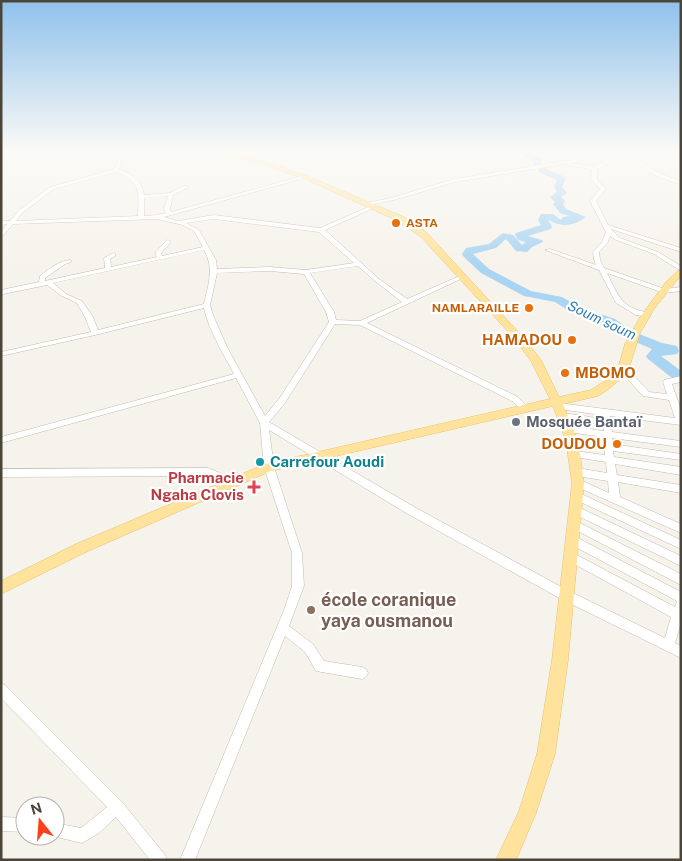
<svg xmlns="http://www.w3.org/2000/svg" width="682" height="861" viewBox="0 0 682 861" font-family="'Public Sans',sans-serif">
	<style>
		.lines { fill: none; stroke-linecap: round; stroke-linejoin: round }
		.river { fill: #a9d4f2; fill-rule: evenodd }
		.minor-casing { stroke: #c2bbae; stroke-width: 1 }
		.major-casing { stroke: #e6c16a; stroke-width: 1 }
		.minor { fill: #fff; fill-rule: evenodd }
		.major { fill: #ffe39c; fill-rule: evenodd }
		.food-dot { fill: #e8710a; stroke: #fff; stroke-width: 2 }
		.worship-dot { fill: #6b7280; stroke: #fff; stroke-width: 2 }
		.culture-dot { fill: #0f9aa8; stroke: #fff; stroke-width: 2 }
		.health-dot { fill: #e0444e; stroke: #fff; stroke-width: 2 }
		.education-dot { fill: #8d6e63; stroke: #fff; stroke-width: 2 }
		.labels { text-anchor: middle; stroke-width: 4.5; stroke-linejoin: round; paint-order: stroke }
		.far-food-label { font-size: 12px; font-weight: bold; fill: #c56008; stroke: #fff; text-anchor: start }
		.far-water-label { font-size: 14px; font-style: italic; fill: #2e7ab2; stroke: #fff }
		.food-label { font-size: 15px; font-weight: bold; fill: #c56008; stroke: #fff; text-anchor: end }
		.worship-label { font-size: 15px; font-weight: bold; fill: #5b616d; stroke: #fff; text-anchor: start }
		.culture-label { font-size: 15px; font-weight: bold; fill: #0d838f; stroke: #fff; text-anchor: start }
		.health-label { font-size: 15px; font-weight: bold; fill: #be3a42; stroke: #fff; text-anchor: end }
		.near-education-label { font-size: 18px; font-weight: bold; fill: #785e54; stroke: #fff; text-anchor: start }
	</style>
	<rect width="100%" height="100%" fill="#f6f3ec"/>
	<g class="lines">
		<!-- river -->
		<path class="river" d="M 514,150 L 524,150 L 542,159 L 541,164 L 547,169 L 565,177 L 566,179 L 562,187 L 567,193 L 561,197 L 565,201 L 563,204 L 566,209 L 586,217 C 576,225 560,229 548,219 L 552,227 L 551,229 L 528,236 L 542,240 L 543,242 L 532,247 L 527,252 L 516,251 L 506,239 L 496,248 L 473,254 L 489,269 L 531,291 L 562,297 L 582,308 L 615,319 L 632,331 L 662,343 L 677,346 L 679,351 L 677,354 L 661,356 L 681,371 L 681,382 L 676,381 L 648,359 L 646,356 L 652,349 L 624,337 L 607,325 L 574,314 L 555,302 L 524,296 L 481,273 L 463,256 L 462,254 L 466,248 L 489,244 L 503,233 L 513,235 L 522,245 L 526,242 L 518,240 L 515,235 L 516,233 L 541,225 L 538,220 L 541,214 L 553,214 L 561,220 L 563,217 L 570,216 L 560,213 L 553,204 L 555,202 L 550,197 L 557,192 L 554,187 L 557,180 L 541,173 L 533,165 L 534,162 Z"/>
		<!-- minor casing -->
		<g class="minor-casing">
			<path id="minor" d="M 117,150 L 121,150 L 122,160 L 119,169 C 132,174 142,180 144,195 L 170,193 L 183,186 L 187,186 L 187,188 L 173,195 L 170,209 L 171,212 L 303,176 L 308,177 L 164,217 L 178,221 L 214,215 L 320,228 L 373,205 L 366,205 L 366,203 L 391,198 L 454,179 L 559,162 L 535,150 C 546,150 554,159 564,161 C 577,163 585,150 597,150 L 581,161 L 572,163 L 594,167 L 604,161 L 611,150 L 615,150 L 608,163 L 597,170 L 597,179 L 606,189 L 596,201 L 608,225 L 681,248 L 681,252 L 611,229 L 620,238 L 658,252 L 681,266 L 681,271 L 654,254 L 616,240 L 610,236 L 607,244 L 599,252 L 600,260 L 604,268 L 665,289 L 681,287 L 681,291 L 664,293 L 607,273 C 619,297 621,308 650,313 L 650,317 L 636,315 L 616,303 L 599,270 L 545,250 L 550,249 L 596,265 L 594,260 L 593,252 L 602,242 L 606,232 L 590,201 L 600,189 L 591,179 L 592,170 L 565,164 L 455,182 L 394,200 L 374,204 L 377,206 L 376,207 L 325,230 L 379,279 L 407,299 L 462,275 L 464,274 L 467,276 L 367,323 L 518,397 L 530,409 L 529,411 L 523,411 L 512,401 L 360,325 L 335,324 L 285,403 L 269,422 L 416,508 L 569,591 L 665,638 L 671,617 L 567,560 L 566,557 L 567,554 L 571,552 L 575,554 L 675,607 L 677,601 L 568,543 L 567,540 L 568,537 L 572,536 L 576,537 L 681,592 L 681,623 L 675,643 L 681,646 L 681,658 L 561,599 L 408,514 L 269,430 L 274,467 L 302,553 L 304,586 L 289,626 L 313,644 L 324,661 L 362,667 L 366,669 L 368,673 L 366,677 L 362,679 L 316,671 L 305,652 L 285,636 L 195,860 L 180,860 L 284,610 L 292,586 L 292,553 L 264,467 L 260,423 L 236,378 L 1,443 L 1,437 L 234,374 C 223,353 209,331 204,308 L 95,335 L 1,356 L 1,352 L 91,332 L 85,317 L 77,303 L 62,296 L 47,285 L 3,294 L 1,294 L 1,290 L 39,282 L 40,276 C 49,269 60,260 71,260 L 71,262 L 65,264 L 45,278 L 45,281 L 105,268 L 104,258 L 113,253 L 116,255 L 110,259 L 111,267 L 157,257 L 155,253 L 166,241 L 168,240 L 171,242 L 161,253 L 162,256 L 203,247 L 194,231 L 183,225 L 157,219 L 13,224 L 1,238 L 1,232 L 7,224 L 1,225 L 1,221 L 10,221 L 18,211 L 50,187 L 114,169 L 118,160 ZM 116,172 C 141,182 139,192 138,216 L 16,221 L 22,213 L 54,189 ZM 168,196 L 164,209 L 166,213 L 157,215 L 144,216 L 144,198 ZM 214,219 L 319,232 L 354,263 L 306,270 L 270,267 L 217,269 L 216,260 L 199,230 L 186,223 ZM 204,250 C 215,269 208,284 204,304 L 98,330 L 93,317 L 82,301 L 66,294 L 53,283 ZM 358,266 L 375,281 L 402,302 L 360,321 L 336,320 L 334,312 L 310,273 ZM 270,271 L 304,274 L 326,312 L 329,322 L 279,399 L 265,416 L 227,347 L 213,315 L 210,305 L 217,273 Z
				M 634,150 L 638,150 C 639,153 639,155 640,158 C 646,169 670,178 681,181 L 681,184 C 661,179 638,171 634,150 Z
				M 624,367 L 627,368 L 649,392 L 667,394 L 663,382 L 664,380 L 681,376 L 681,382 L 672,384 L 681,410 L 681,425 L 610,416 L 612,432 L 681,441 L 681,447 L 612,438 L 612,444 L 681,454 L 681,460 L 613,451 L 614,457 L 681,467 L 681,475 L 615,464 L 617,475 L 681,485 L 681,493 L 618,482 L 620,497 L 681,524 L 681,533 L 575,486 L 573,483 L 575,480 L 578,479 L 609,493 L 608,481 L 577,476 L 574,475 L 572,472 L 574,469 L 577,468 L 607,473 L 606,462 L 575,457 L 572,456 L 570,454 L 572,452 L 575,451 L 605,455 L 604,437 L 568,432 L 564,429 L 568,426 L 604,431 L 604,425 L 563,419 L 559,416 L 563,413 L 603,419 L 601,415 L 559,409 L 556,408 L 555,406 L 556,404 L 559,403 L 675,418 L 669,400 L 643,396 L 621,372 L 620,370 Z
				M 208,468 L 225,475 L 230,485 L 228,488 L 225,489 L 222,488 L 218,480 L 207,476 L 1,477 L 1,469 Z
				M 577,492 L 681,540 L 681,549 L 574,499 L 572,496 L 574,493 Z
				M 576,506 L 681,556 L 681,566 L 572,513 L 571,510 L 572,507 Z
				M 574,520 L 681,574 L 681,585 L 570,527 L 569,524 L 570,521 Z
				M 1,683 L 5,685 L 122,802 L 165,855 L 167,860 L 150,860 L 116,817 L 99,833 L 82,843 L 52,836 L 55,836 L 55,823 L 81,828 L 107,807 L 1,698 Z
				M 1,817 L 25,818 L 25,832 L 1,831 Z"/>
		</g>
		<!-- major casing -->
		<g class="major-casing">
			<path id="major" d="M 209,150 L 219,150 L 263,161 L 307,176 L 404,217 L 427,233 L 520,334 L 541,360 L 559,397 L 591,390 L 611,377 L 618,368 L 625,344 L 640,317 L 666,282 L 681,268 L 681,275 L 654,309 L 640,333 L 629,368 L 624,376 L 610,388 L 598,396 L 563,404 L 578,441 L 584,483 L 568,660 L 555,754 L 536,813 L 516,860 L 496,860 L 519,811 L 537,754 L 552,660 L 572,483 L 566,441 L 553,406 L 271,471 L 86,552 L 1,594 L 1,581 L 76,544 L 265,464 L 550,399 L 531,361 L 514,338 L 421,237 L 398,221 L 303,178 L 259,163 Z"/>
		</g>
		<!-- minor -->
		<use href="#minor" class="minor"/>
		<!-- major -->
		<use href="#major" class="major"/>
	</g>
	<!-- sky -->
	<linearGradient id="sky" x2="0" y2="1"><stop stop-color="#8fc1ec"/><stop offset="0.56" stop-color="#fbfaf6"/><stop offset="1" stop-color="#fbfaf6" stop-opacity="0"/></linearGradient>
	<rect width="682" height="270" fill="url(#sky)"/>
	<!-- markers -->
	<g class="food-dot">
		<circle cx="396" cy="223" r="5"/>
		<circle cx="529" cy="308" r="5"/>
		<circle cx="572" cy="340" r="5"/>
		<circle cx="565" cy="373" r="5"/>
		<circle cx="617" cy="444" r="5"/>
	</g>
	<circle class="worship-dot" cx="516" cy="422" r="5"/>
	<circle class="culture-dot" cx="260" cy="462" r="5"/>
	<path class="health-dot" d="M251.5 479.5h5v5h5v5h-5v5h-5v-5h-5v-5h5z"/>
	<circle class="education-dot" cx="311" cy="610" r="5"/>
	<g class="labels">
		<!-- far-food labels -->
		<g class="far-food-label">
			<text x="406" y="227">ASTA</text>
			<text x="519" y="312" text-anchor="end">NAMLARAILLE</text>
		</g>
		<!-- far-water labels -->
		<g class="far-water-label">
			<text transform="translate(602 320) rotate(25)" y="5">Soum soum</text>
		</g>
		<!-- food labels -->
		<g class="food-label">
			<text x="562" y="345">HAMADOU</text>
			<text x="575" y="378" text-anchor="start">MBOMO</text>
			<text x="607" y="449">DOUDOU</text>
		</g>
		<!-- worship labels -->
		<g class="worship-label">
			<text x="526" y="427">Mosquée Bantaï</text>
		</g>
		<!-- culture labels -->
		<g class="culture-label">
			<text x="270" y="467">Carrefour Aoudi</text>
		</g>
		<!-- health labels -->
		<g class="health-label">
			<text x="244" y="483">Pharmacie<tspan x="244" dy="17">Ngaha Clovis</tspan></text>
		</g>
		<!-- near-education labels -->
		<g class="near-education-label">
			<text x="321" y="606">école coranique<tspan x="321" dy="21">yaya ousmanou</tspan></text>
		</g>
	</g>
	<!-- border -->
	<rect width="682" height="861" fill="none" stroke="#4b4439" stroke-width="5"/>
	<!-- north arrow -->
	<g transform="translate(40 821) rotate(343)"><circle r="24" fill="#ffffff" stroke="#b7b4b0"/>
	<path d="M0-4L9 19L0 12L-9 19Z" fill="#fc3f1d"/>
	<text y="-8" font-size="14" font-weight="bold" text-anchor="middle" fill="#4b4439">N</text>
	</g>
</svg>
